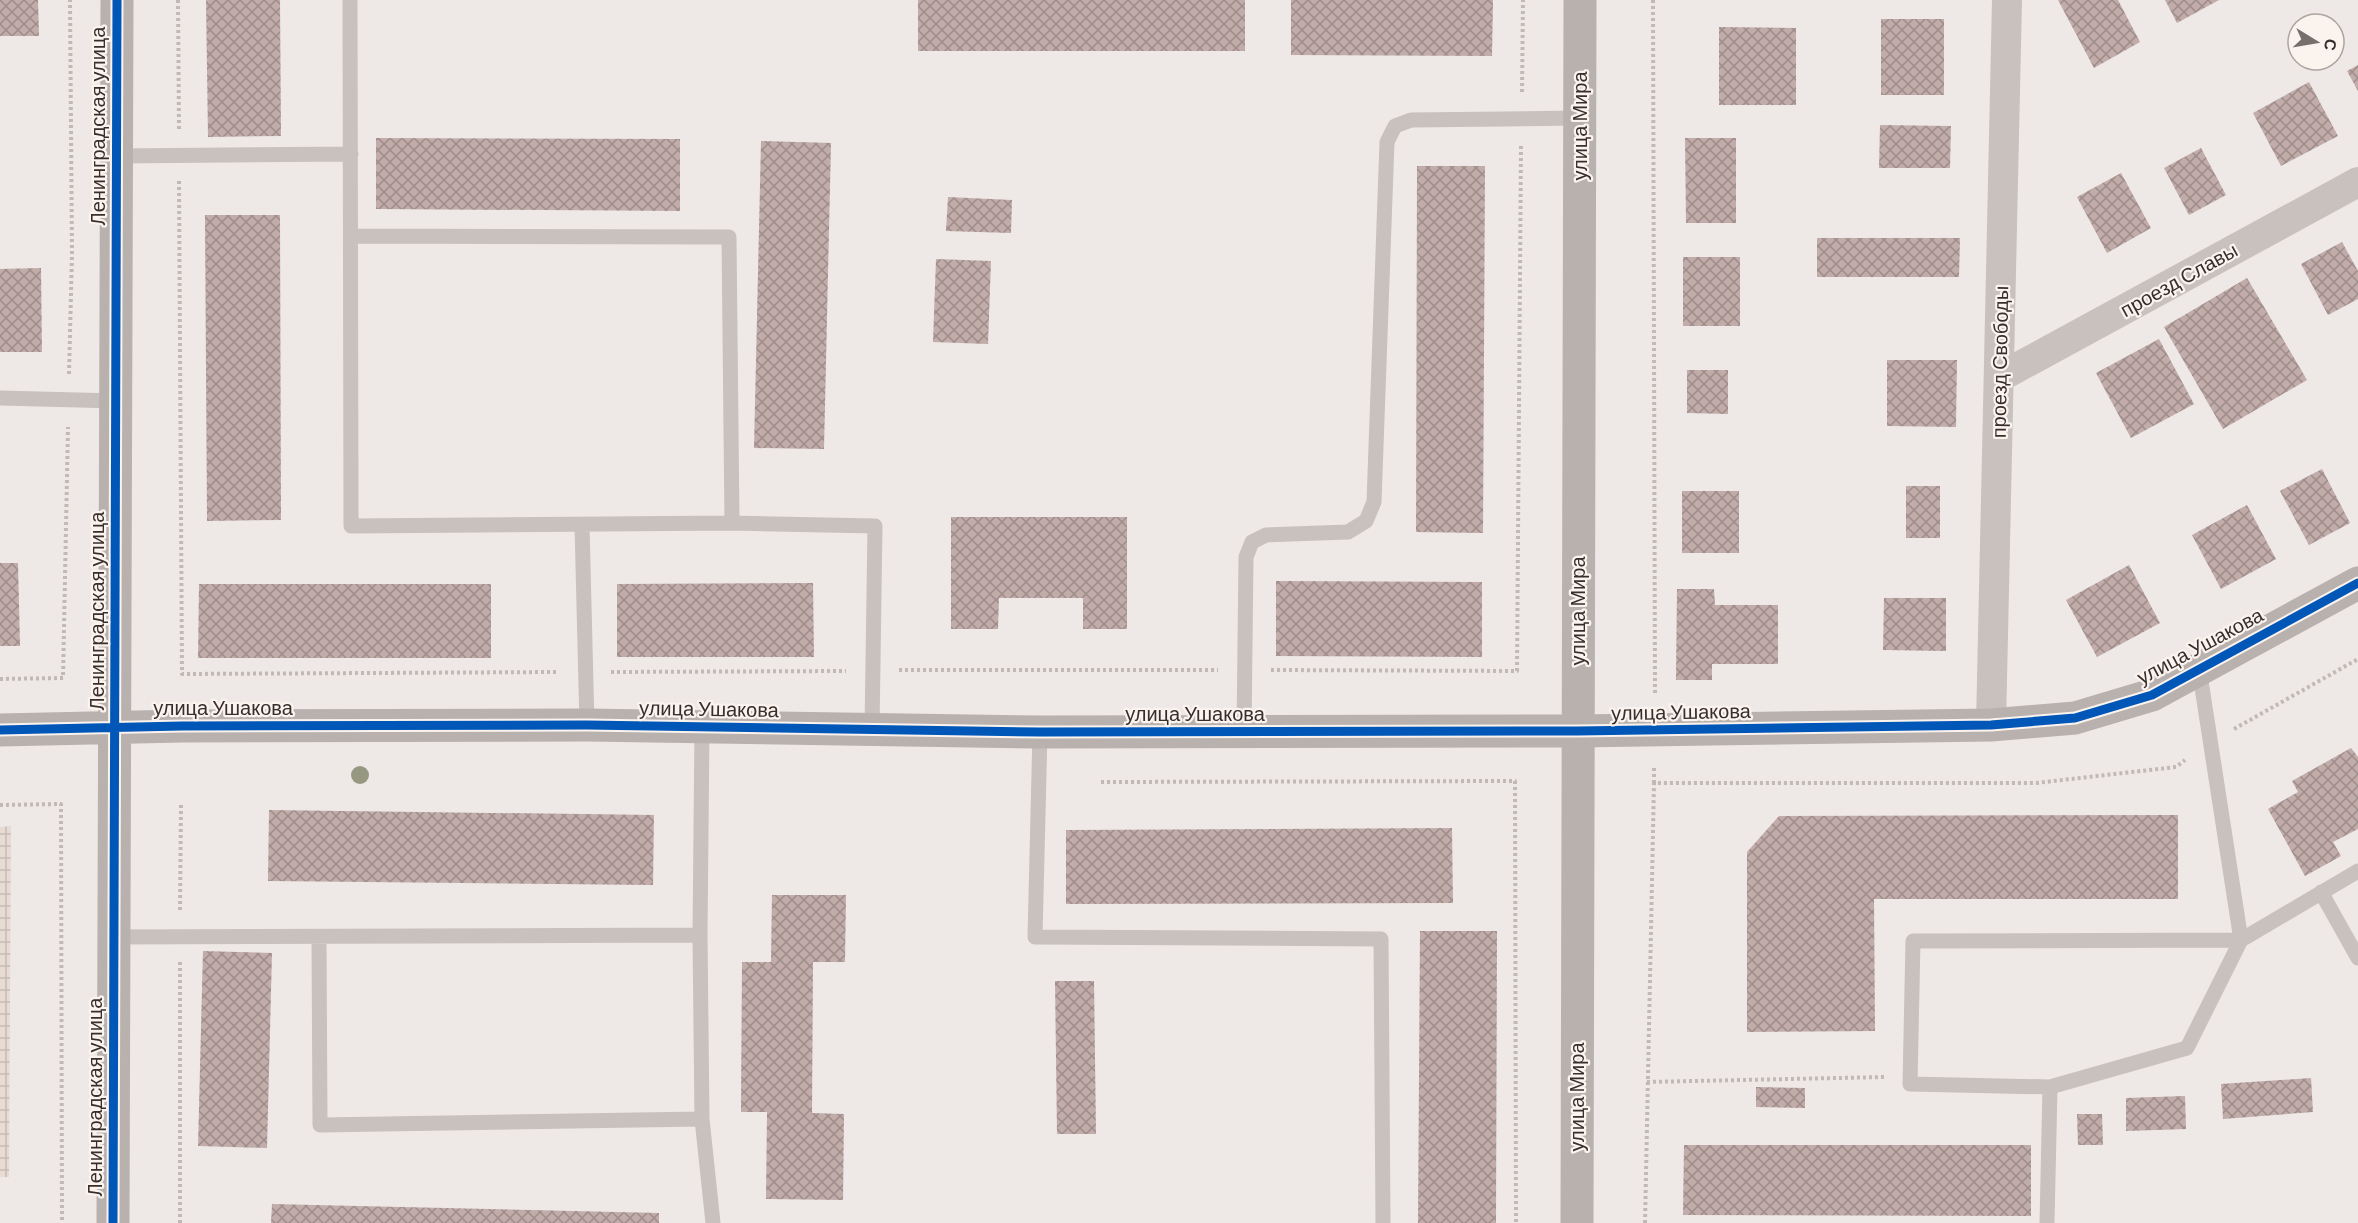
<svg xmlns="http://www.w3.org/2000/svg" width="2358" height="1223" viewBox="0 0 2358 1223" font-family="Barlow,sans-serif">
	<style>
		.plaza { fill: url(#plaza-grid) }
		.building { fill: url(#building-cross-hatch) }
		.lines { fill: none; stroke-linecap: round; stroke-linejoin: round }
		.path { stroke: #c1b9b6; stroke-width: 4; stroke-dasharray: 3 3; stroke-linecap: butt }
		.lane { stroke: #c8c1be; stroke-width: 15 }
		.street { stroke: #c8c1be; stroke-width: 30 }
		.secondary { stroke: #b8b1ae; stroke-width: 33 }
		.cycleway-casing { stroke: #faf3ee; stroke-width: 13 }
		.cycleway { stroke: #0057b8; stroke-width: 9 }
		.tree { fill: #979882 }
		.labels { text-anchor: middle; stroke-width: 4.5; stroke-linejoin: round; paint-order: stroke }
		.street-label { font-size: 20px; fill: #392e2c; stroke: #faf3ee }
	</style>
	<defs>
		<pattern id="plaza-grid" width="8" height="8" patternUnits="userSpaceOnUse" patternTransform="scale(1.5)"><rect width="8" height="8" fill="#e7dbd4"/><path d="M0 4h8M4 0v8" fill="none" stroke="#c7bcb6"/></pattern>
		<pattern id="building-cross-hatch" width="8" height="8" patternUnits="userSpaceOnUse" patternTransform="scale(1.5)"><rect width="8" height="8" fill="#c1aca9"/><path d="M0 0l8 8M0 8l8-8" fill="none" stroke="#9e8c8a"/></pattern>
	</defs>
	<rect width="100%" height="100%" fill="#eee9e6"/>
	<!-- plaza -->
	<path class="plaza" d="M 11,826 L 9,1177 L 0,1177 L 0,827 Z"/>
	<!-- building -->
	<path class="building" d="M 0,0 L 38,0 L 39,36 L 0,36 Z
		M 206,0 L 280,0 L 281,136 L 208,137 Z
		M 918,0 L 1245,0 L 1245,51 L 918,51 Z
		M 1291,0 L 1493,0 L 1492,56 L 1291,55 Z
		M 2058,0 L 2118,0 L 2140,42 L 2094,68 Z
		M 2165,0 L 2219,0 L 2177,23 Z
		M 1881,19 L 1944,19 L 1944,95 L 1881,95 Z
		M 1719,27 L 1796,28 L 1796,105 L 1719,105 Z
		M 2358,65 L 2358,91 L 2347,71 Z
		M 2309,82 L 2338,136 L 2281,166 L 2253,113 Z
		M 1880,125 L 1951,126 L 1950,168 L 1879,168 Z
		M 376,138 L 680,139 L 680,211 L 376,209 Z
		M 1685,138 L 1736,138 L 1736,223 L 1686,223 Z
		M 761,141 L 831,143 L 824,449 L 754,448 Z
		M 2201,148 L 2226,195 L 2189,215 L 2164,168 Z
		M 1417,166 L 1485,166 L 1483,533 L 1416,532 Z
		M 2121,173 L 2151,228 L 2107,253 L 2077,197 Z
		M 948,197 L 1012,200 L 1011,233 L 946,231 Z
		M 205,215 L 280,215 L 281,520 L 207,521 Z
		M 1817,238 L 1960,238 L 1959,277 L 1817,277 Z
		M 2342,242 L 2358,271 L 2358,299 L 2328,315 L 2301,264 Z
		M 1683,257 L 1740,257 L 1740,326 L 1683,326 Z
		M 936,259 L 991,261 L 988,344 L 933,342 Z
		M 41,268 L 42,352 L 0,352 L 0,269 Z
		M 2247,278 L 2307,380 L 2223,429 L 2164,327 Z
		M 2159,339 L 2194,404 L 2131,438 L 2096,373 Z
		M 1887,360 L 1957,360 L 1956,427 L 1887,426 Z
		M 1687,370 L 1728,370 L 1728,414 L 1687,413 Z
		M 2322,469 L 2350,523 L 2309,545 L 2280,491 Z
		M 1906,486 L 1940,486 L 1940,538 L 1906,538 Z
		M 1682,491 L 1739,491 L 1739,553 L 1682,553 Z
		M 2247,505 L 2276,559 L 2221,589 L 2192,535 Z
		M 951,517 L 1127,517 L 1127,629 L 1083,629 L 1083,598 L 999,598 L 998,629 L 951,629 Z
		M 0,563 L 18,563 L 20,646 L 0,646 Z
		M 2129,565 L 2160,623 L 2097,657 L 2066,600 Z
		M 1276,581 L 1482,582 L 1482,657 L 1276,656 Z
		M 813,583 L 814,657 L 617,657 L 617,584 Z
		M 199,584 L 491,584 L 491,658 L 198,658 Z
		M 1677,589 L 1714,589 L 1715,605 L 1778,605 L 1778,664 L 1712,664 L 1712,680 L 1676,680 Z
		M 1884,598 L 1946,598 L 1946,651 L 1883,650 Z
		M 2351,748 L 2358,757 L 2358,829 L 2333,842 L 2341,856 L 2305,876 L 2268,809 L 2298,792 L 2292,781 Z
		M 269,810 L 654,815 L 653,885 L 268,881 Z
		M 2178,815 L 2178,899 L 1874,899 L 1875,1031 L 1747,1032 L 1747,852 L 1779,816 Z
		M 1452,828 L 1453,903 L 1066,904 L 1066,830 Z
		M 772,895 L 846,895 L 845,962 L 813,962 L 812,1113 L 844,1114 L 843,1200 L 766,1199 L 767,1112 L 741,1112 L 742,962 L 771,962 Z
		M 1420,931 L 1497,931 L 1496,1223 L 1418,1223 Z
		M 203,951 L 272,953 L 267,1148 L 198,1146 Z
		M 1055,981 L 1094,981 L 1096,1134 L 1057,1134 Z
		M 2311,1078 L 2313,1112 L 2223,1119 L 2221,1084 Z
		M 1756,1087 L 1805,1088 L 1805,1108 L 1756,1107 Z
		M 2185,1096 L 2186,1129 L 2126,1131 L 2126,1098 Z
		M 2077,1114 L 2102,1114 L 2103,1145 L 2078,1145 Z
		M 1684,1145 L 2031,1145 L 2031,1216 L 1683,1215 Z
		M 272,1204 L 659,1213 L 659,1223 L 271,1223 Z"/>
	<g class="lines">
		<!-- path -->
		<path class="path" d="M 178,0 L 179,129
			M 1653,0 L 1655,695
			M 1522,92 L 1523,0
			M 179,181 L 182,674 L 558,672
			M 69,374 L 72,254 L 70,0
			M 899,670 L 1218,670
			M 1271,670 L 1517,671 L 1521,145
			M 611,672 L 846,671
			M 0,679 L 63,678 L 68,427
			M 2234,729 L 2358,659
			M 1101,782 L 1515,781 L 1516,1223
			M 1654,783 L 1654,767
			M 0,805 L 61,804 L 62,1223
			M 180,910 L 181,805
			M 1647,1082 L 1884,1077
			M 180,1223 L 180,962
			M 1645,1223 L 1654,783 L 2036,783 L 2176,767 L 2185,760"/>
		<!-- lane -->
		<path class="lane" d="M 350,0 L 351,526 L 732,523 L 875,526 L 872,730
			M 116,156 L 351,154
			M 351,236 L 729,237 L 732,523
			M 0,398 L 117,401
			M 582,525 L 587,725
			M 2199,668 L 2241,940 L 2358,871
			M 1040,732 L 1035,937 L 1381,939 L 1383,1223
			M 1244,732 L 1246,557 L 1252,542 L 1266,535 L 1348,532 L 1366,521 L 1374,502 L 1387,142 L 1395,126 L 1411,120 L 1580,118
			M 2321,892 L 2358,958
			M 700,935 L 702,1119 L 713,1223
			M 113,937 L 700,935 L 702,727
			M 319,937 L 320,1125 L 702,1119
			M 2241,940 L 2187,1048 L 2050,1087 L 1910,1084 L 1913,941 Z
			M 2047,1223 L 2050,1087"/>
		<!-- street -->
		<path class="street" d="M 2000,377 L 2358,182
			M 1991,725 L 2007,0"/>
		<!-- secondary -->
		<path class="secondary" d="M 0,730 L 182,726 L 587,725 L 1040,732 L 1577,731 L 1991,725 L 2075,718 L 2152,695 L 2358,583
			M 113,1223 L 117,0
			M 1577,1223 L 1580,0"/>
		<!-- cycleway casing -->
		<g class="cycleway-casing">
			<path id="cycleway" d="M 0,730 L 182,726 L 587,725 L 1040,732 L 1577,731 L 1991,725 L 2075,718 L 2152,695 L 2358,583
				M 113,1223 L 117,0"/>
		</g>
		<!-- cycleway -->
		<use href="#cycleway" class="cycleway"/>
	</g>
	<!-- trees -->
	<circle class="tree" cx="360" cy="775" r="9"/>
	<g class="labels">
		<!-- street labels -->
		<g class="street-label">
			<text transform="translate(98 126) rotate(-90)" y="7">Ленинградская улица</text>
			<text transform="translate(1580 126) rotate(-90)" y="7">улица Мира</text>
			<text transform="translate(2179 280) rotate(-29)" y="7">проезд Славы</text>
			<text transform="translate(2000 362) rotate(-89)" y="7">проезд Свободы</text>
			<text transform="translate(97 611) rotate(-90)" y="7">Ленинградская улица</text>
			<text transform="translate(1578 611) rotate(-90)" y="7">улица Мира</text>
			<text transform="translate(2200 646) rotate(-28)" y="7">улица Ушакова</text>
			<text x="223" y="715">улица Ушакова</text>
			<text transform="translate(709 709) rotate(1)" y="7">улица Ушакова</text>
			<text transform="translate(1681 712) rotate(-1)" y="7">улица Ушакова</text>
			<text x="1195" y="721">улица Ушакова</text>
			<text transform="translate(95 1097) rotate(-90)" y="7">Ленинградская улица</text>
			<text transform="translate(1577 1097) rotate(-90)" y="7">улица Мира</text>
		</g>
	</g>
	<!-- north arrow -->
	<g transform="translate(2316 42) rotate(101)"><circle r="28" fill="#faf3ee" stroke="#ada4a0" stroke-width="1.5"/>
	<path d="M0-4.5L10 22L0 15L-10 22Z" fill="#786f6d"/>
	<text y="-9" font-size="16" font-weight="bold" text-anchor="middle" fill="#392e2c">С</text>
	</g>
</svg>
